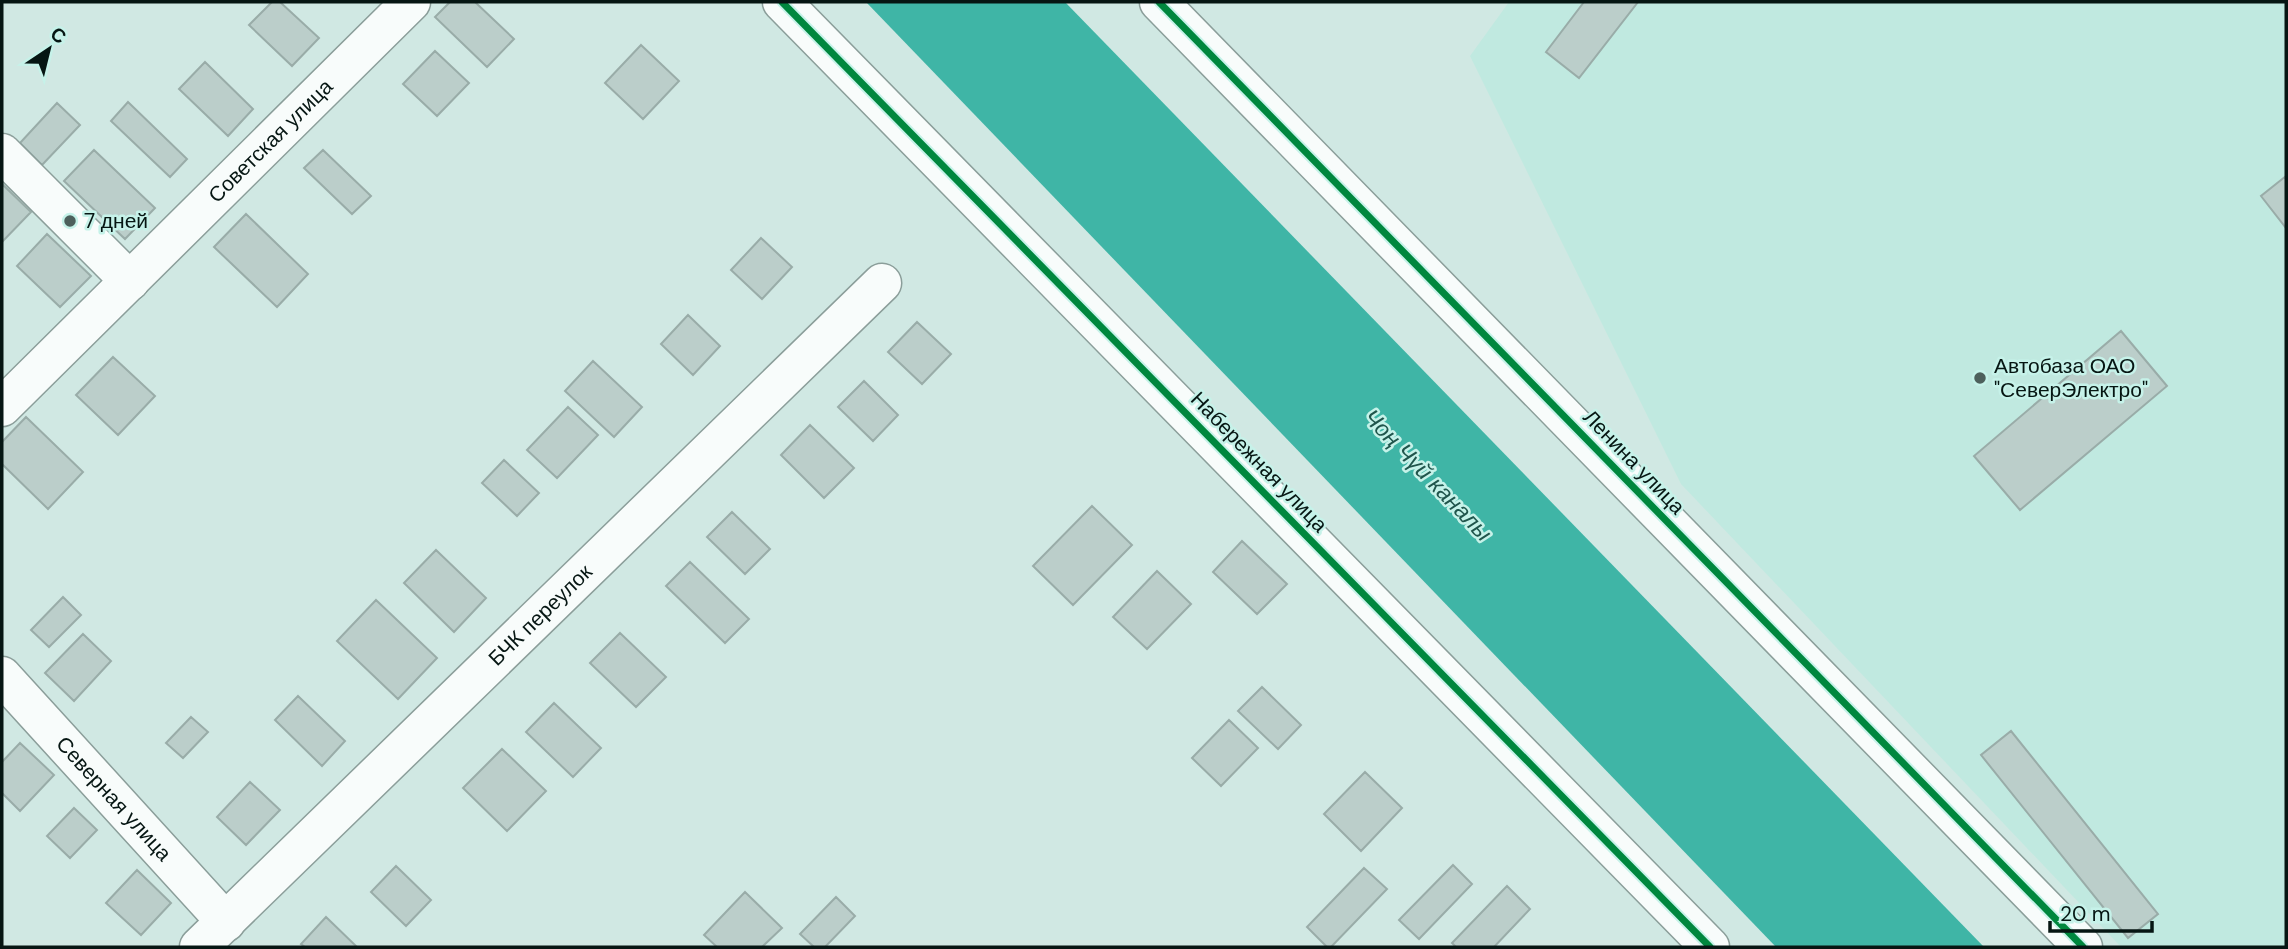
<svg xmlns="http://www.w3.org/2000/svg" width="2288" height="949" viewBox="0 0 2288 949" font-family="'DM Sans',sans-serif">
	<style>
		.built { fill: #c0e9e0 }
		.water { fill: #3fb5a6 }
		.building { fill: #bbceca; stroke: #99aca8; stroke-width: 2 }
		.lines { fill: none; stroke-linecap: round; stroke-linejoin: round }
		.minor-casing { stroke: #8b9e9a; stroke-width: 41 }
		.tertiary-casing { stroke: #8b9e9a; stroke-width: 41 }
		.minor { stroke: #f8fcfb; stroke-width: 38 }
		.tertiary { stroke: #f8fcfb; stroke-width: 38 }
		.cycleway-casing { stroke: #c6f2e9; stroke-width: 11 }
		.cycleway { stroke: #00873e; stroke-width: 7 }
		.poi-dot { fill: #4d605c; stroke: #c6f2e9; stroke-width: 2.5 }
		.labels { text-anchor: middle; stroke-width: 5; stroke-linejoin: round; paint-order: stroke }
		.street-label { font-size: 21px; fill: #061613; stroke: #c6f2e9 }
		.poi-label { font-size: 21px; fill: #061613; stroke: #c6f2e9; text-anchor: start }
		.water-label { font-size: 23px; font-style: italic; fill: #20554c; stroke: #c6f2e9 }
	</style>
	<rect width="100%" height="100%" fill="#d0e8e3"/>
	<!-- built -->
	<path class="built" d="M 1509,2 L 2286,2 L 2286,947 L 2121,947 L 1681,484 L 1470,56 Z"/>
	<!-- water -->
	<path class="water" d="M 866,2 L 1065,2 L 1984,947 L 1776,947 Z"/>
	<!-- building -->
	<path class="building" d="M 272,2 L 280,2 L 319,38 L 292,66 L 249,25 Z
		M 450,2 L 475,2 L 514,39 L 487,67 L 435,17 Z
		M 1584,2 L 1638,2 L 1579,78 L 1546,52 Z
		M 641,45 L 679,81 L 643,119 L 605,83 Z
		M 435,51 L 469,83 L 437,116 L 403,84 Z
		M 205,62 L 253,109 L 228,136 L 179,89 Z
		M 128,102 L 187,159 L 170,177 L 111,121 Z
		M 57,103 L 80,125 L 42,165 L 20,143 Z
		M 94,150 L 155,208 L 125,239 L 64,181 Z
		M 323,150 L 371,196 L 352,214 L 304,168 Z
		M 2286,176 L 2286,228 L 2261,196 Z
		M 2,184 L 31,212 L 2,242 Z
		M 246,214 L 308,274 L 277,307 L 214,247 Z
		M 47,234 L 91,276 L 60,307 L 17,266 Z
		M 761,238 L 792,267 L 762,299 L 731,270 Z
		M 688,315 L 720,346 L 693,375 L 661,344 Z
		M 917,322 L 951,354 L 922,384 L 888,352 Z
		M 2121,331 L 2167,386 L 2020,510 L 1974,456 Z
		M 113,357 L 155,396 L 118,435 L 76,395 Z
		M 593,361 L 642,407 L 614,437 L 565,391 Z
		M 864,381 L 898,415 L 873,441 L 838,407 Z
		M 568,407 L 598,435 L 557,478 L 527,450 Z
		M 26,417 L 83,472 L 48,509 L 2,464 L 2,442 Z
		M 810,425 L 854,468 L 824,498 L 781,455 Z
		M 504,460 L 539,493 L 517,516 L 482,483 Z
		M 1092,506 L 1132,545 L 1073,605 L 1033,566 Z
		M 732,512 L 770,549 L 745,574 L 707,537 Z
		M 1242,541 L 1287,584 L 1257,614 L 1213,572 Z
		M 436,550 L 486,598 L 454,632 L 404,583 Z
		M 690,562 L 749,619 L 725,643 L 666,586 Z
		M 1157,571 L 1191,604 L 1147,649 L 1113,617 Z
		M 63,597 L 81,615 L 49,647 L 31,630 Z
		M 376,600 L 437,658 L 398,699 L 337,641 Z
		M 620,633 L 666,677 L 636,707 L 590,663 Z
		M 83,634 L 111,661 L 74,701 L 45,673 Z
		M 1262,687 L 1301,725 L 1278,749 L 1238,711 Z
		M 298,696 L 345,741 L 322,766 L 275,720 Z
		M 554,703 L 601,748 L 573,777 L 526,732 Z
		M 191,717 L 208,732 L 183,758 L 166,743 Z
		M 1229,720 L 1258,748 L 1221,786 L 1192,758 Z
		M 2011,731 L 2158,914 L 2128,938 L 1981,755 Z
		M 20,743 L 54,775 L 20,811 L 2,793 L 2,762 Z
		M 502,749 L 546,791 L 507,831 L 463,788 Z
		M 1365,772 L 1402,808 L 1361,851 L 1324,814 Z
		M 250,782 L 280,810 L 246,845 L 217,817 Z
		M 74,808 L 97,830 L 70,858 L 47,836 Z
		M 1453,865 L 1472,884 L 1419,939 L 1399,920 Z
		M 396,866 L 431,900 L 406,926 L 371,892 Z
		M 1364,868 L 1387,889 L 1331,947 L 1327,947 L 1307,927 Z
		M 137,870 L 171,903 L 141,935 L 106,903 Z
		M 1507,886 L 1530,909 L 1494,947 L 1456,947 L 1452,943 Z
		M 745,892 L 782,928 L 762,947 L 717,947 L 704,935 Z
		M 836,897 L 855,916 L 825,947 L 814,947 L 800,934 Z
		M 326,917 L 357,947 L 305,947 L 301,944 Z"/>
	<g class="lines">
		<!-- minor casing -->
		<g class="minor-casing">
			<g id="minor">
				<path d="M 782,2 L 1710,947"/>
				<path d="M 2,153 L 130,281"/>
				<path id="s1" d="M 2,407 L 411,2"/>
				<path id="s2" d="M 2,676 L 226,922"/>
				<path id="s3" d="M 199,947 L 882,283"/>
			</g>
		</g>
		<!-- tertiary casing -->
		<g class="tertiary-casing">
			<path id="tertiary" d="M 1159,2 L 2083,947"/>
		</g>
		<!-- minor -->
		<use href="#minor" class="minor"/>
		<!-- tertiary -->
		<use href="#tertiary" class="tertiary"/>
		<!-- cycleway casing -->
		<g class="cycleway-casing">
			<path id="cycleway" d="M 782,2 L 1710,947
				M 1159,2 L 2083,947"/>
		</g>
		<!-- cycleway -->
		<use href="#cycleway" class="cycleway"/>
	</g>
	<!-- markers -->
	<g class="poi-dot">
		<circle cx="70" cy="221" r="7"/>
		<circle cx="1980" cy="378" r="7"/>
	</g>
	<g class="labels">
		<!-- street labels -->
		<g class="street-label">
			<text dy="7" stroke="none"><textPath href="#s1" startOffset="378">Советская улица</textPath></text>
			<text transform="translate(1259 462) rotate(46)" y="7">Набережная улица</text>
			<text transform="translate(1634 462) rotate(46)" y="7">Ленина улица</text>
			<text dy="7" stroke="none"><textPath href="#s3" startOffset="476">БЧК переулок</textPath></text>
			<text dy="7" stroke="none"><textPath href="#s2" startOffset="166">Северная улица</textPath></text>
		</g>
		<!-- poi labels -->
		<g class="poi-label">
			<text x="84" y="228">7 дней</text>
			<text x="1994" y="373">Автобаза ОАО<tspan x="1994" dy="24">"СеверЭлектро"</tspan></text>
		</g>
		<!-- water labels -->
		<g class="water-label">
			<text transform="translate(1428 475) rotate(46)" y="8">Чоң Чүй каналы</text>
		</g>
	</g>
	<!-- border -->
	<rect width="2288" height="949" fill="none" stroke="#061613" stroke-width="7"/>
	<!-- north arrow -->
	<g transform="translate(49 49) rotate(35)" stroke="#c6f2e9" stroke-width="5" paint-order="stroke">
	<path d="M0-5L12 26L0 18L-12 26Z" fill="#061613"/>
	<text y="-10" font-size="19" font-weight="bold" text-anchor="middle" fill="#061613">С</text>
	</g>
	<!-- scale -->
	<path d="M2050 921v10h102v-10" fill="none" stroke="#061613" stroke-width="3.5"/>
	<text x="2060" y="921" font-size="21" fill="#061613" stroke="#c6f2e9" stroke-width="5" paint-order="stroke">20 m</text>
</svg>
